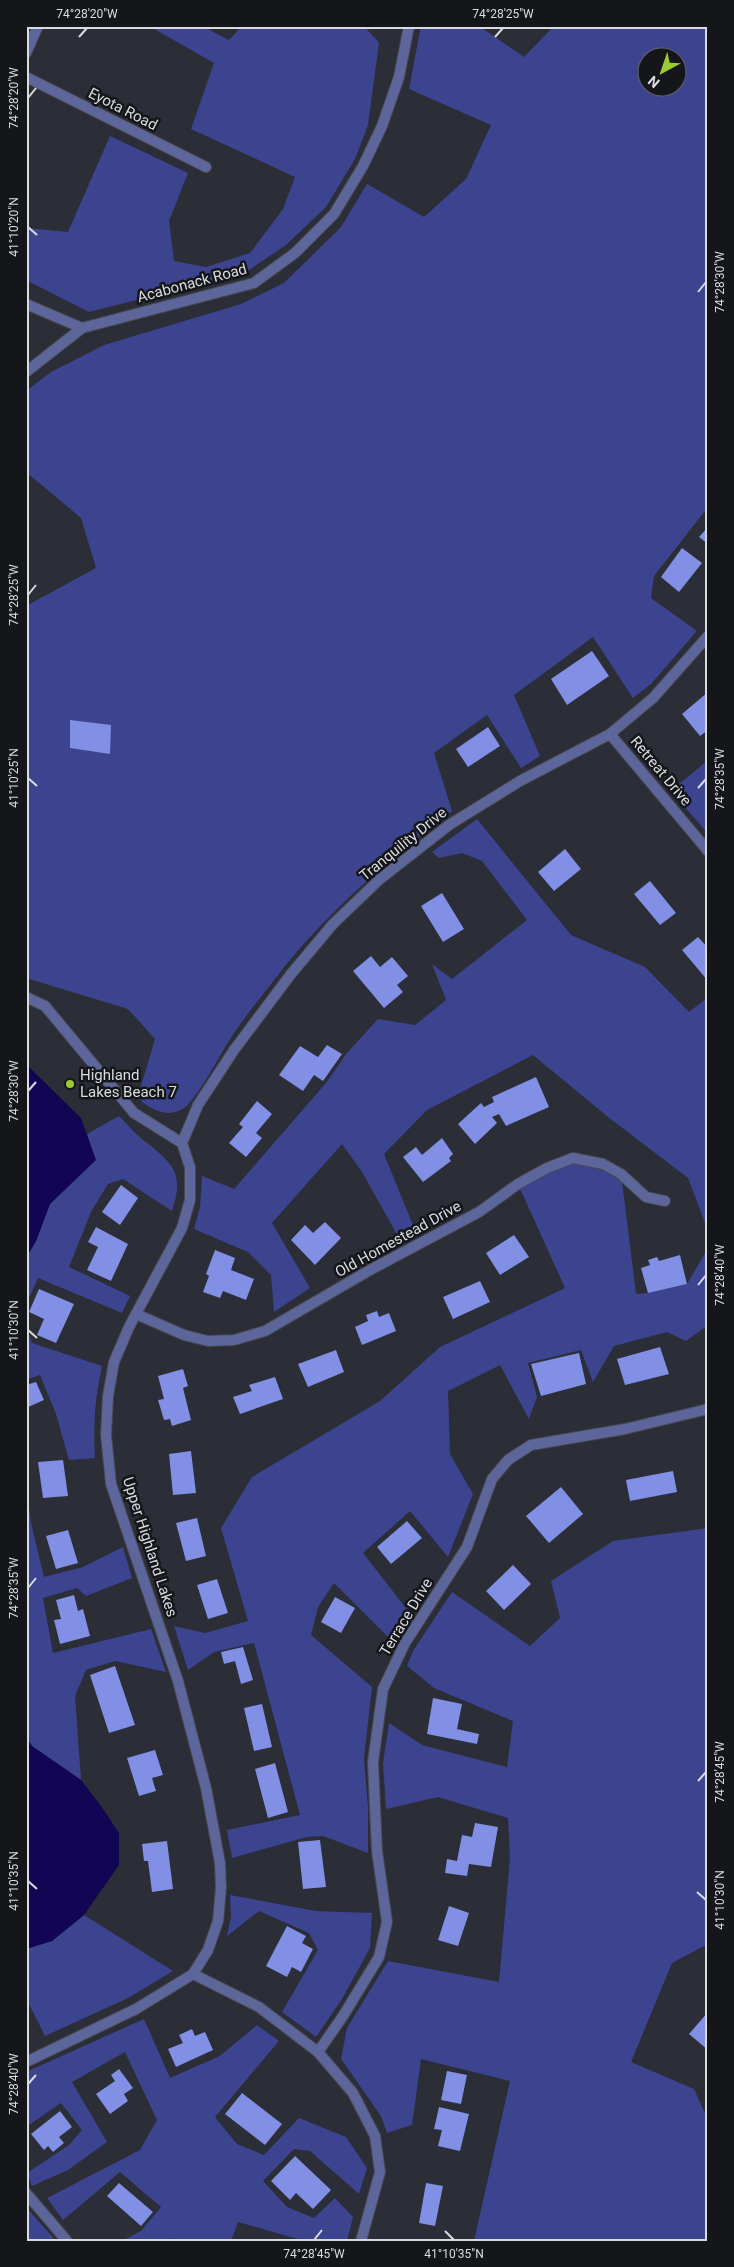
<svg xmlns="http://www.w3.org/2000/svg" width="734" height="2267" viewBox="0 0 734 2267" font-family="Roboto,sans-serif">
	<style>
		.green { fill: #3c4490; fill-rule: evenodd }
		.water { fill: #110554 }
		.building { fill: #818fe5 }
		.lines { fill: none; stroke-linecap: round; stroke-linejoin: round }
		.minor-casing { stroke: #474952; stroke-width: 12 }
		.minor { stroke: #5d669b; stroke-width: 10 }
		.ticks { fill: none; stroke: #d9dbe1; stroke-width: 2 }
		.poi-dot { fill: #9cca31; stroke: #15161a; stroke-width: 2 }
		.labels { text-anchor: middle; stroke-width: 5; stroke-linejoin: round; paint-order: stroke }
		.street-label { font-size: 15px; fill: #d9dbe1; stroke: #15161a }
		.poi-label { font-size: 15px; fill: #d9dbe1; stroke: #15161a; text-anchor: start }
		.neatline { fill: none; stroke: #d9dbe1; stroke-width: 2 }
		.ticks-label { font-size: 12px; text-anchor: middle; fill: #d9dbe1 }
	</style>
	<rect width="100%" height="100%" fill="#2b2d37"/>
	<!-- green -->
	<path class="green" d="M 149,26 L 202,26 L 229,40 L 242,26 L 364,26 L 379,43 L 368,125 L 355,159 L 326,207 L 286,245 L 246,272 L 89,312 L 26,280 L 26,228 L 68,232 L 110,136 L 188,173 L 169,221 L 174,261 L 206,267 L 250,253 L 283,209 L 295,177 L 191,129 L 214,63 Z
		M 422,26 L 479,26 L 524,57 L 554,26 L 708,26 L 708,507 L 654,576 L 651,598 L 697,631 L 651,684 L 633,698 L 593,637 L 514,695 L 540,756 L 521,768 L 487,715 L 434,753 L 452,811 C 391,858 334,906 285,966 C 267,990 246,1014 230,1039 C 221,1053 196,1101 184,1108 C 169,1118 155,1111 142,1102 L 141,1086 L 155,1039 L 128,1009 L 26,978 L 26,606 L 96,568 L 81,518 L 26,472 L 26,391 L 51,372 L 104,345 L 241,304 L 284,283 L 341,227 L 367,184 L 424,217 L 466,179 L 491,125 L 409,89 L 420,31 ZM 646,58 L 676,58 L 676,88 L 646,88 Z
		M 708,760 L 708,834 L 671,791 Z
		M 477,819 L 571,935 L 645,967 L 689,1012 L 708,997 L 708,1231 L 688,1178 L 608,1117 L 533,1055 L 427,1110 L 384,1154 L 415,1230 L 400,1240 L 362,1172 L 342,1144 L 272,1223 L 310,1288 L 274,1312 L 271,1275 L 248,1252 L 194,1229 L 200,1207 L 202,1176 L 234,1189 L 326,1083 L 347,1053 L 378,1019 L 415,1025 L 446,1000 L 432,964 L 452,979 L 527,920 L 482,861 L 462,853 L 439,858 L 432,852 Z
		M 119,1116 C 128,1125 137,1136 147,1143 C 175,1165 184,1175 172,1211 L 123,1179 L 108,1184 L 91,1212 L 69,1267 L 130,1296 L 122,1313 L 38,1278 L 26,1305 L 26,1258 L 36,1241 L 50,1204 L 95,1160 L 87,1134 Z
		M 573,1158 L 621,1174 L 636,1294 L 648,1293 L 687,1284 L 708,1248 L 708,1325 L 686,1341 L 667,1332 L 614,1346 L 593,1382 L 581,1350 L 528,1363 L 537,1397 L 529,1419 L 500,1365 L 448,1391 L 450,1454 L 473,1494 L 448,1557 L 410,1511 L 363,1553 L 409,1612 L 391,1640 L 334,1583 L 318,1607 L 311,1635 L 372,1687 L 364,1758 L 368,1808 L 368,1853 L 323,1836 L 307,1837 L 232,1858 L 227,1830 L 300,1815 L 254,1643 L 214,1652 L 188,1670 L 174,1626 L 205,1633 L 248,1621 L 221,1528 L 252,1477 L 380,1401 L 440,1347 L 565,1288 L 518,1184 Z
		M 26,1326 L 32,1343 L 102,1366 C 95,1399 93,1424 95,1458 L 69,1460 L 56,1414 L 40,1375 L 26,1380 Z
		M 26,1481 L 31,1523 L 44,1577 L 83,1567 L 123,1547 L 132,1578 L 86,1596 L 77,1588 L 43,1598 L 53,1653 L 151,1629 L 166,1672 L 115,1661 L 86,1670 L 75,1696 L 81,1780 L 32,1746 L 26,1737 Z
		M 708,1528 L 708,1944 L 672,1963 L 631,2062 L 694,2089 L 708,2120 L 708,2241 L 474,2241 L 510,2081 L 421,2059 L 412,2125 L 387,2133 L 381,2116 L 341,2059 L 347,2028 L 388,1961 L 499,1982 L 510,1858 L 508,1818 L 438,1797 L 386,1809 L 383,1763 L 389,1723 L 422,1745 L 507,1767 L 513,1721 L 434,1688 L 407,1666 L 413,1651 L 452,1592 L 530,1646 L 560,1618 L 551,1581 L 613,1541 Z
		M 230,1895 L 316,1911 L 372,1913 L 370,1948 L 342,1999 L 316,2037 L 282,2012 L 318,1950 L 309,1933 L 259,1911 L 227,1936 L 231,1917 Z
		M 84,1915 L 173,1971 L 128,1998 L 45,2036 L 26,1998 L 26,1949 L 52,1941 Z
		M 144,2019 L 170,2078 L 220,2056 L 257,2025 L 279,2041 L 215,2117 L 237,2144 L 264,2155 L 299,2118 L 346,2137 L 367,2168 L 359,2194 L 310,2151 L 294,2149 L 263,2181 L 287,2207 L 314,2218 L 335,2198 L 353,2217 L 347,2241 L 305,2241 L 238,2222 L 231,2241 L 175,2241 L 170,2238 L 168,2241 L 122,2241 L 141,2231 L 161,2207 L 120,2172 L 63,2220 L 47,2198 L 140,2150 L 157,2120 L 125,2052 L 72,2082 L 107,2142 L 68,2170 L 32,2186 L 27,2173 L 69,2145 L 82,2130 L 61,2103 L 26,2127 L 26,2072 Z
		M 26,2207 L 56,2241 L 26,2241 Z"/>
	<!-- water -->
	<path class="water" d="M 26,1064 L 81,1118 L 96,1160 L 50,1204 L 36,1241 L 26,1258 Z
		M 26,1737 L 32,1746 L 81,1780 L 101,1806 L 119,1833 L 119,1865 L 84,1915 L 52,1941 L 26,1949 Z"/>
	<!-- building -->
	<path class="building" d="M 708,527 L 708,544 L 699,537 Z
		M 682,548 L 702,563 L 679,592 L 661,577 Z
		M 592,651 L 609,676 L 567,705 L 551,679 Z
		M 708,692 L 708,730 L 700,736 L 682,714 Z
		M 70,720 L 111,725 L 110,754 L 70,748 Z
		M 488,727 L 500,746 L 468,767 L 456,749 Z
		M 565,849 L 581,869 L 554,891 L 538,872 Z
		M 650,881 L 676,913 L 660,925 L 634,894 Z
		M 442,893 L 464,929 L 443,942 L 421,906 Z
		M 698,937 L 708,948 L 708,981 L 682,950 Z
		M 371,956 L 380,967 L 392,957 L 408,976 L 397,985 L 403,992 L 384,1008 L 353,971 Z
		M 327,1045 L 342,1054 L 323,1081 L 314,1075 L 303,1091 L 279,1075 L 300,1046 L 318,1057 Z
		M 536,1077 L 549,1107 L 506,1126 L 499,1114 L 492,1117 L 497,1123 L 475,1144 L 458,1124 L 481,1103 L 484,1107 L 494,1102 L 492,1097 Z
		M 257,1101 L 272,1114 L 256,1133 L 262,1138 L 246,1157 L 229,1143 L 243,1127 L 239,1124 Z
		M 442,1138 L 453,1154 L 449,1158 L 451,1161 L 423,1182 L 403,1157 L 416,1147 L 422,1155 Z
		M 121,1185 L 138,1198 L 120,1225 L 102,1212 Z
		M 325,1222 L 341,1238 L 315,1265 L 291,1240 L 305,1225 L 313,1233 Z
		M 96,1227 L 128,1244 L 111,1281 L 87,1270 L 98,1247 L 88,1242 Z
		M 514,1235 L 529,1257 L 500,1275 L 486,1253 Z
		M 215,1250 L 235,1258 L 231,1270 L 254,1279 L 246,1300 L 223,1291 L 220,1298 L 203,1292 L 209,1276 L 206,1274 Z
		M 680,1255 L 687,1284 L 648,1293 L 641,1268 L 650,1265 L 648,1260 L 657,1257 L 659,1261 Z
		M 480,1281 L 490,1302 L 453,1319 L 443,1297 Z
		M 39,1289 L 74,1304 L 56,1343 L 37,1335 L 44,1319 L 29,1312 Z
		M 377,1311 L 379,1317 L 389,1313 L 396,1331 L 362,1345 L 355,1327 L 368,1321 L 366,1315 Z
		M 660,1347 L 669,1374 L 625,1385 L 617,1359 Z
		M 336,1350 L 344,1372 L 308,1387 L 298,1364 Z
		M 579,1353 L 586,1384 L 541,1396 L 531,1364 Z
		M 183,1369 L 188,1386 L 183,1388 L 191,1420 L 172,1426 L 170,1419 L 164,1420 L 158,1400 L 164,1399 L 158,1376 Z
		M 275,1377 L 283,1399 L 240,1414 L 233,1397 L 252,1391 L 249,1385 Z
		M 36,1382 L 44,1400 L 26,1408 L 26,1385 Z
		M 191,1451 L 196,1493 L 173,1495 L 169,1454 Z
		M 63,1460 L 68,1496 L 43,1498 L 38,1462 Z
		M 673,1471 L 677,1492 L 630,1501 L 626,1480 Z
		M 561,1487 L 583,1514 L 549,1543 L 526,1516 Z
		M 197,1518 L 206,1556 L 186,1561 L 176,1523 Z
		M 407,1521 L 422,1538 L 391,1564 L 377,1547 Z
		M 68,1530 L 78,1563 L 56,1569 L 46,1536 Z
		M 513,1565 L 531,1584 L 504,1610 L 486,1591 Z
		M 217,1579 L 228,1613 L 208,1619 L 197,1585 Z
		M 74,1595 L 78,1611 L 83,1609 L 90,1636 L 60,1644 L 54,1620 L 61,1619 L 56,1600 Z
		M 335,1597 L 355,1608 L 341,1633 L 321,1622 Z
		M 243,1647 L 253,1680 L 241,1684 L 235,1661 L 224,1664 L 221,1652 Z
		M 115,1666 L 135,1725 L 109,1733 L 90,1675 Z
		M 433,1698 L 462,1704 L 457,1729 L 479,1734 L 477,1744 L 427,1734 Z
		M 262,1704 L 272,1747 L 254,1751 L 244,1708 Z
		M 155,1750 L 163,1775 L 152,1778 L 156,1791 L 139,1796 L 127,1758 Z
		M 275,1763 L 288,1812 L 268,1818 L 255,1769 Z
		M 475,1823 L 498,1827 L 491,1867 L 469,1864 L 467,1876 L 445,1873 L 447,1859 L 457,1861 L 462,1835 L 472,1837 Z
		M 320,1840 L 326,1887 L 303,1889 L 298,1842 Z
		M 167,1841 L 173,1889 L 152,1892 L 148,1861 L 144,1861 L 142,1844 Z
		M 449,1906 L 469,1913 L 458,1946 L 438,1940 Z
		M 287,1926 L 306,1936 L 302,1943 L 313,1949 L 301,1972 L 292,1967 L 287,1977 L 266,1966 Z
		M 708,2012 L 708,2050 L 689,2034 Z
		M 192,2029 L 195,2036 L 205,2032 L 213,2050 L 176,2067 L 168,2049 L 183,2043 L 179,2035 Z
		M 119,2069 L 133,2088 L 124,2094 L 128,2101 L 110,2114 L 96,2094 L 115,2081 L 111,2075 Z
		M 447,2071 L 467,2075 L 461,2104 L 441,2100 Z
		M 242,2093 L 282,2124 L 265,2145 L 225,2114 Z
		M 439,2107 L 469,2114 L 460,2151 L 438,2146 L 442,2130 L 434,2129 Z
		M 60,2111 L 72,2127 L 59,2137 L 64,2143 L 53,2152 L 48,2146 L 44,2150 L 31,2134 Z
		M 295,2156 L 331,2190 L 313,2209 L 296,2193 L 290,2200 L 271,2181 Z
		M 119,2183 L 153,2212 L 141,2226 L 107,2196 Z
		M 426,2183 L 443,2186 L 435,2226 L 419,2223 Z"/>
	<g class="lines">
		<!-- minor casing -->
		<g class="minor-casing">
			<path id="minor" d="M 26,53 L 38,26
				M 26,77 L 206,167
				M 26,304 L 82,328
				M 26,372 L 82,328 L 254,283 L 295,253 L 334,214 L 363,166 L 382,126 L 399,77 L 409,26
				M 610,734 L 708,851
				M 26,997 L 45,1006 L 134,1113 L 182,1143 L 190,1167 L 190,1200 L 182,1228 L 129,1327 L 114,1362 L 108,1396 L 106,1435 L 111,1484 L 178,1681 L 206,1788 L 220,1863 L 221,1888 L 218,1921 L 208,1950 L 193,1974 L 136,2009 L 26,2062
				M 182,1143 L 198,1105 L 234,1050 L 291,974 L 333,924 L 380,879 L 449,825 L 520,781 L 610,734 L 653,698 L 708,636
				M 136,1314 L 184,1335 L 208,1341 L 234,1340 L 265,1331 L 370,1270 L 479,1212 L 518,1184 L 547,1168 L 573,1158 L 603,1164 L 621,1174 L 646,1197 L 665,1201
				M 193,1974 L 259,2007 L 318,2052 L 353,2093 L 375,2136 L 380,2172 L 361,2241
				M 318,2052 L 343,2016 L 379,1957 L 387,1922 L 377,1851 L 373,1762 L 383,1689 L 405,1643 L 467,1547 L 492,1479 L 508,1460 L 531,1445 L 625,1429 L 708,1409
				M 26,2193 L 67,2241"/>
		</g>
		<!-- minor -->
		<use href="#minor" class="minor"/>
	</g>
	<!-- ticks -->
	<path class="ticks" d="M 79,37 L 87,28M 495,37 L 503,28M 28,98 L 36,88M 28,227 L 37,235M 698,292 L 706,282M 28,595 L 36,585M 28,778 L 37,786M 698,788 L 706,779M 28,1091 L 36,1082M 698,1285 L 706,1275M 28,1330 L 37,1338M 28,1588 L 36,1578M 698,1781 L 706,1772M 28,1881 L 37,1889M 697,1892 L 706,1900M 28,2084 L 36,2075M 445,2231 L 454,2240M 314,2240 L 322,2230"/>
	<!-- markers -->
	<circle class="poi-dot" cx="70" cy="1084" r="5"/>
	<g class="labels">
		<!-- street labels -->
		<g class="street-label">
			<text transform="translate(123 109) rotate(27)" y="5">Eyota Road</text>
			<text transform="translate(192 283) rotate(-15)" y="5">Acabonack Road</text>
			<text transform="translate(661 771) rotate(50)" y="5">Retreat Drive</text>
			<text transform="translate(403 844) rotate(-39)" y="5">Tranquility Drive</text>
			<text transform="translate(398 1239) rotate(-29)" y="5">Old Homestead Drive</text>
			<text transform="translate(150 1547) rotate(72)" y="5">Upper Highland Lakes</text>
			<text transform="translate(406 1617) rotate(-59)" y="5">Terrace Drive</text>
		</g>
		<!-- poi labels -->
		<g class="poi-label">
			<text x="80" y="1080">Highland<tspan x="80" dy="17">Lakes Beach 7</tspan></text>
		</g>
	</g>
	<!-- border -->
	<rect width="734" height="2267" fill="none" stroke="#15161a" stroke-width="55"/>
	<!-- north arrow -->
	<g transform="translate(662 72) rotate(220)"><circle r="24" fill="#15161a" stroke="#63656a"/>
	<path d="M0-4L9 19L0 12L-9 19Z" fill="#9cca31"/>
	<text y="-8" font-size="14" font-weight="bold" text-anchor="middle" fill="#d9dbe1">N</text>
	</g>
	<rect x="28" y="28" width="678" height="2212" class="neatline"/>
	<g class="ticks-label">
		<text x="87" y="18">74°28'20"W</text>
		<text x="503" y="18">74°28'25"W</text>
		<text transform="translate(14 98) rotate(-90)" y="4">74°28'20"W</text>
		<text transform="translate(14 227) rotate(-90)" y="4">41°10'20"N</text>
		<text transform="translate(720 282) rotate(-90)" y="4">74°28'30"W</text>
		<text transform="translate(14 595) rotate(-90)" y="4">74°28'25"W</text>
		<text transform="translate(14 778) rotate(-90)" y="4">41°10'25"N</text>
		<text transform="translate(720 779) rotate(-90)" y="4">74°28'35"W</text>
		<text transform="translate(14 1091) rotate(-90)" y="4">74°28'30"W</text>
		<text transform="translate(720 1275) rotate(-90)" y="4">74°28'40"W</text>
		<text transform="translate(14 1330) rotate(-90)" y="4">41°10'30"N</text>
		<text transform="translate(14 1588) rotate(-90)" y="4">74°28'35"W</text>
		<text transform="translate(720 1772) rotate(-90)" y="4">74°28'45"W</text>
		<text transform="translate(14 1881) rotate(-90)" y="4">41°10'35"N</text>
		<text transform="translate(720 1900) rotate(-90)" y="4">41°10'30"N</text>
		<text transform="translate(14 2084) rotate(-90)" y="4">74°28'40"W</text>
		<text x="314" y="2258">74°28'45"W</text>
		<text x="454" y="2258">41°10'35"N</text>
	</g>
</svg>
